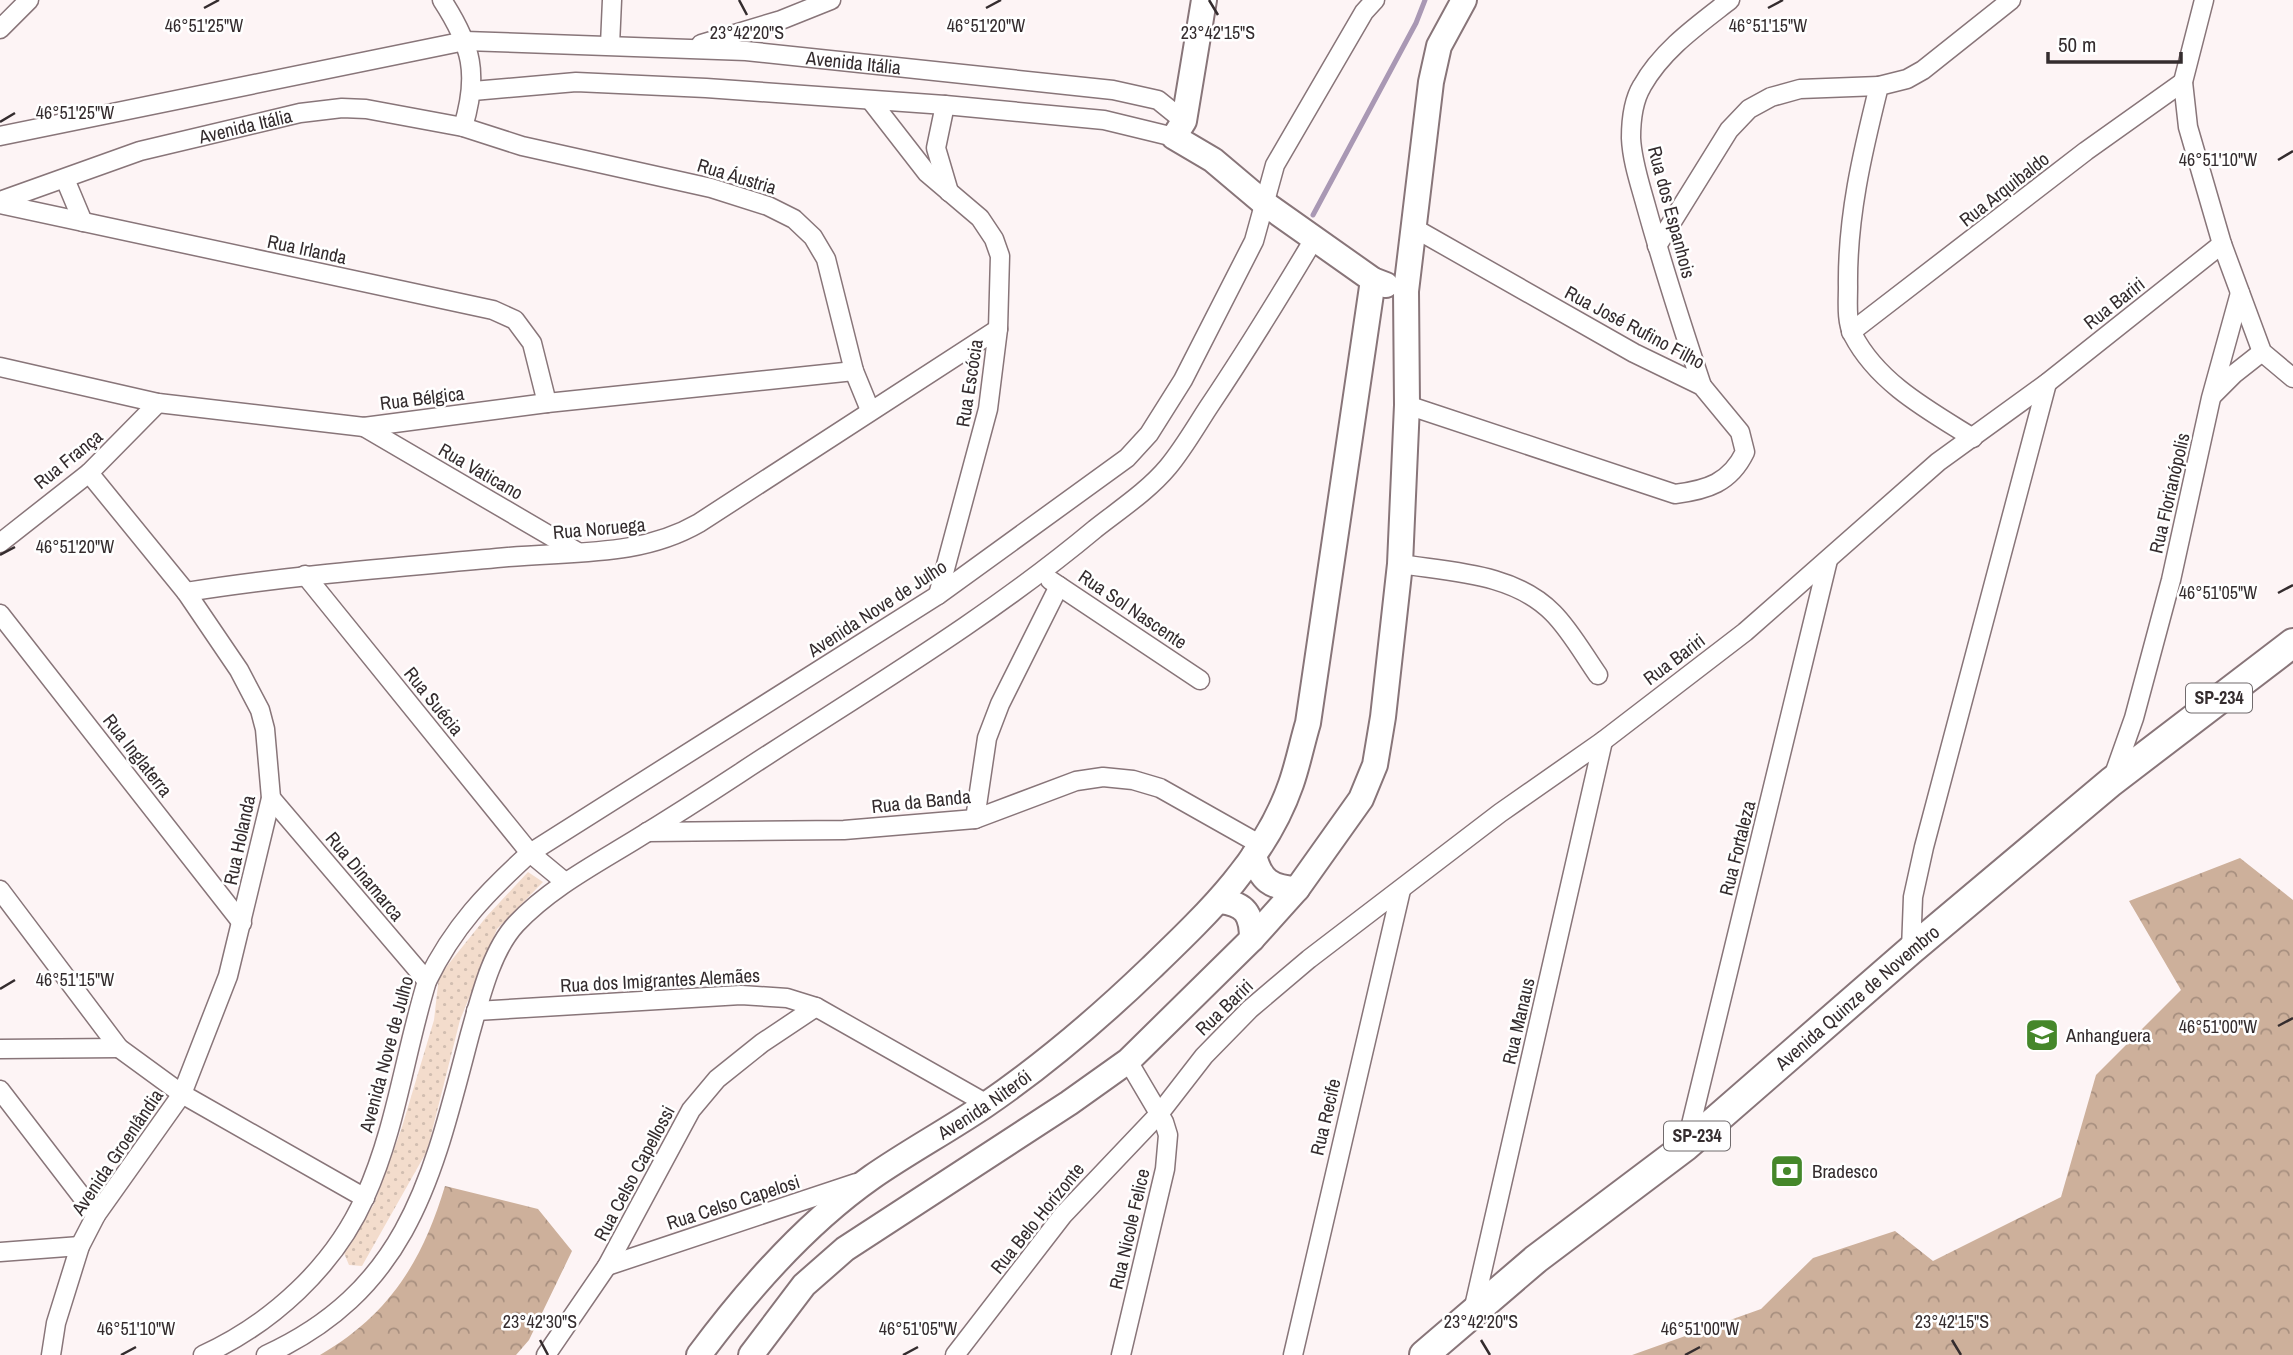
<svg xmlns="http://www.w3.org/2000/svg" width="2293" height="1355" viewBox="0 0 2293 1355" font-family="'Archivo Narrow',sans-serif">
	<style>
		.grass { fill: url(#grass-dots) }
		.forest { fill: url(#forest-crowns) }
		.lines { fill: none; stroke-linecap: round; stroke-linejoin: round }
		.stream { stroke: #a998b4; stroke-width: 5 }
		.street-casing { stroke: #887579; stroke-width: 21 }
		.secondary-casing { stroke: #887579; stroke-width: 28 }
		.primary-casing { stroke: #887579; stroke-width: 32 }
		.street { stroke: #fff; stroke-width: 18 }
		.secondary { stroke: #fff; stroke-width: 24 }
		.primary { stroke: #fff; stroke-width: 28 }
		.ticks { fill: none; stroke: #342c2e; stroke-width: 2.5 }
		.labels { text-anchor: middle; stroke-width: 5; stroke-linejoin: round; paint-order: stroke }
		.shield { fill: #fff; stroke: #716b6d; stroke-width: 2 }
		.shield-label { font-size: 18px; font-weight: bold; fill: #342c2e }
		.street-label { font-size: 19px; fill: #342c2e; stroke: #fff }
		.poi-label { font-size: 19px; fill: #342c2e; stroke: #fff; text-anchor: start }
		.ticks-label { font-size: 18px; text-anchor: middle; fill: #342c2e; stroke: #fff; stroke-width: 5; stroke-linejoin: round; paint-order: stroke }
	</style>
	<defs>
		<pattern id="grass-dots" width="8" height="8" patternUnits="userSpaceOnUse" patternTransform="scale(1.75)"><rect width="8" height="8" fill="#f3dccc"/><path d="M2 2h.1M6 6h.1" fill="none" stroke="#d1bdb0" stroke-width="1.8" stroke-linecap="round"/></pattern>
		<pattern id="forest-crowns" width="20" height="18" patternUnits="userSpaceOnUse" patternTransform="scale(1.75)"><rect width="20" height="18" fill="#cdb09b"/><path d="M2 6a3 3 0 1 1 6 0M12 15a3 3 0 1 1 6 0" fill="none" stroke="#a78f7f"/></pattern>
	</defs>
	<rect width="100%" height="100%" fill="#fdf4f5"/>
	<!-- grass -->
	<path class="grass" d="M 528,872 L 543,882 L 497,929 L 460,1020 L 427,1151 L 362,1266 L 349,1265 L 344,1253 L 374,1204 L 402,1127 L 434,1020 L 439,976 L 487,916 Z"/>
	<!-- forest -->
	<path class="forest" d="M 2240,858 L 2293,900 L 2293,1355 L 1632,1355 L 1761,1309 L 1813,1258 L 1895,1231 L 1933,1261 L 2061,1197 L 2096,1075 L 2181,990 L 2129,901 Z
		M 445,1186 L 538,1209 L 572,1251 L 529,1340 L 516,1355 L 320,1355 C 389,1315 422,1262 445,1186 Z"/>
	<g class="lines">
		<!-- stream -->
		<path class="stream" d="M 1313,215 L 1416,23 L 1425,0"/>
		<!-- street casing -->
		<g class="street-casing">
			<g id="street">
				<path d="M 442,0 C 472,46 479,74 463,127"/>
				<path d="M 2204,0 L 2183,82 L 2188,127 L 2222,244 L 2262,352 L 2293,378"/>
				<path d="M 0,29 L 29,0"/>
				<path d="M 701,44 L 781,20 L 831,0"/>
				<path d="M 610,45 L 612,0"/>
				<path d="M 473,91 L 576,82 L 706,88 L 945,105 L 1104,120 L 1174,137"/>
				<path d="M 871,101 L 927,173 L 980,218 L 994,239 L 1000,256 L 998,329 L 988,409 L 938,595"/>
				<path d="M 945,105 L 936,148 L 949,192"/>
				<path id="s1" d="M 0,136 L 465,41 L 746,51 L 1113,90 L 1158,100 L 1184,121"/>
				<path d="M 65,179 L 83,222"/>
				<path id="s2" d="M 0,201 L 140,151 L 300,113 L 342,108 L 366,109 L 463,127 L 522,146 L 711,188 L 768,206 L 794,219 L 813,237 L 826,259 L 854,371 L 870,410"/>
				<path d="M 0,204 L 493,310 L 515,320 L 532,343 L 547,403"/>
				<path d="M 1657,246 L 1729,130 L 1749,109 L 1771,97 L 1800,89 L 1879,86"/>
				<path d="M 1851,332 L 2086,151 L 2183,82"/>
				<path d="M 0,367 L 158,403 L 364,427 L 547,403 L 854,371"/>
				<path d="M 1702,386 C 1682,326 1663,267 1646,206 C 1640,184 1632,161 1631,138 C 1631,121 1633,101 1642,86 C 1662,50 1698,25 1730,0"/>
				<path d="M 2213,395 L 2234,374 L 2262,352"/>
				<path d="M 1407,405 L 1675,494 C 1707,490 1730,483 1745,452 L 1740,432 L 1702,386 L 1634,353 L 1414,228"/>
				<path d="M 364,427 L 576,551"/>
				<path d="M 1973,438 C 1928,410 1878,383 1853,335 C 1846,321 1848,302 1848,287 C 1847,218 1862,154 1879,86 L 1907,79 L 1923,70 L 2011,0"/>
				<path d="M 0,543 L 89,473 L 158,403"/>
				<path d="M 1400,564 C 1451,572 1514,573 1553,613 C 1570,630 1584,655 1598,675"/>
				<path d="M 305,575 L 530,853 L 565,882"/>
				<path d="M 1050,580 L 1200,680"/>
				<path d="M 186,592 C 293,575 401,567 508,557 C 575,551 640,557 699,523 L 998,329"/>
				<path d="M 0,614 L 242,923"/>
				<path d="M 2112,780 L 2134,718 L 2171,580 L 2211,398 L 2240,293"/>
				<path d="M 271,798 L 427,981"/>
				<path d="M 975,819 L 987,738 L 1000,704 L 1059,586"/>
				<path d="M 647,832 L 844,830 L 975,819 L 1076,781 L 1103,777 L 1133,780 L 1160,788 L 1261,845"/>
				<path d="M 0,890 L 119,1048 L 182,1094 L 365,1198"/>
				<path d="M 1911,950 L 1913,897 L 1924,847 L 2047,383"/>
				<path d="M 476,1011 L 741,995 L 787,998 L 816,1007 L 987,1104"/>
				<path d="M 0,1049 L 119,1048"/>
				<path d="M 0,1090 L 96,1215"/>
				<path d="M 1686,1145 L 1828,560"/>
				<path d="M 0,1252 L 80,1246"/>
				<path d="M 607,1266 L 856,1183"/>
				<path d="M 1473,1311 L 1603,741"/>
				<path d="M 51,1355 L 56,1323 L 80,1246 L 96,1215 L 182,1094 L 228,976 L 271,798 L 265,729 L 260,710 L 239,670 L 186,592 L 89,473"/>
				<path d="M 203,1355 C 271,1324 334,1267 365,1197 C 396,1129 405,1052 427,981 C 454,926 486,893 530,853 L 938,595 L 1127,458 L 1149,434 L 1183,380 L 1254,241 L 1275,165 L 1364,12 L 1375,0"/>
				<path d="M 266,1355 C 410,1289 433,1174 470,1034 C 480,999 491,951 516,924 C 549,889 592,866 633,841 C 669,819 705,796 740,773 C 860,694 985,621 1095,529 C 1119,510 1148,491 1168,467 C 1183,449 1195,428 1208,408 C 1245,353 1280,296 1314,239"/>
				<path d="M 546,1355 L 607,1266 L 691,1110 L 717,1079 L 762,1043 L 816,1007"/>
				<path d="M 955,1355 L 1063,1215 L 1159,1114 L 1204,1056 L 1250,1009 L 1309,959 L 1500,813 L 1603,741 L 1745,632 L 1938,462 L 2047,383 L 2222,244"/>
				<path d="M 1121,1355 L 1165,1169 L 1168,1135 L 1164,1122 L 1128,1061"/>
				<path d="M 1293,1355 L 1401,890"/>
			</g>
		</g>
		<!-- secondary casing -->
		<g class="secondary-casing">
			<g id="secondary">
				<path d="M 1204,0 L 1184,121 L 1174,137 L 1213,160 L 1264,203 L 1373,280 L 1386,285"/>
				<path d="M 1254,855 C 1260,880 1271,888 1297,889"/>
				<path d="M 1221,901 C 1245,904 1252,914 1252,939"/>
				<path id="s3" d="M 699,1355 C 748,1289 805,1224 872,1177 C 908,1152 947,1131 984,1106 C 1044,1065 1099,1018 1151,968 C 1207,914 1265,859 1291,784 C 1298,764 1302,743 1308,723 L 1373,280"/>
				<path d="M 751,1355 L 804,1285 L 845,1249 L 1069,1103 L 1128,1061 L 1252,939 L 1297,889 L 1361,799 L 1375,765 L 1383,717 L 1400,564 L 1407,405 L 1406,291 L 1431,82 L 1439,46 L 1464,0"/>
			</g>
		</g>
		<!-- primary casing -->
		<g class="primary-casing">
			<g id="primary">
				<path id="s4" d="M 1424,1355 L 1536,1259 L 1686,1146 L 1911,950 L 2111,782 L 2293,643"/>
			</g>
		</g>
		<!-- street -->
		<use href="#street" class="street"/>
		<!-- secondary -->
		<use href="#secondary" class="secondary"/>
		<!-- primary -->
		<use href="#primary" class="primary"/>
	</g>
	<!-- ticks -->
	<path class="ticks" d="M 739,0 L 747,15M 1209,0 L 1218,15M 204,8 L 219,0M 986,8 L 1001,0M 1768,8 L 1783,0M 0,122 L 15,113M 2278,160 L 2293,151M 0,555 L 15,547M 2278,593 L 2293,585M 0,989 L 15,980M 2278,1026 L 2293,1018M 540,1340 L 548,1355M 1481,1340 L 1490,1355M 1952,1340 L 1961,1355M 121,1355 L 136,1347M 903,1355 L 918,1347M 1685,1355 L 1700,1347"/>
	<!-- icons -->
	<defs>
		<g id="university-square" transform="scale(1.75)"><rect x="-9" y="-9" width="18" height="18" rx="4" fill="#45872a" stroke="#fff"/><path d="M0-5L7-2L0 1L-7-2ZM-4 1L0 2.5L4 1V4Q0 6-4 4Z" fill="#fff"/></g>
		<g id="bank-square" transform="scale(1.75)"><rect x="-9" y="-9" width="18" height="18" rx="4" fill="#45872a" stroke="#fff"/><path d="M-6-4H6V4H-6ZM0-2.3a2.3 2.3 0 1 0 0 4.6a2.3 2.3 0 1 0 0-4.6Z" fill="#fff"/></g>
	</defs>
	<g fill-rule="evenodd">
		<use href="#university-square" x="2042" y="1035"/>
		<use href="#bank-square" x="1787" y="1171"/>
	</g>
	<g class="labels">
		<!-- shield labels -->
		<g class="shield">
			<rect x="2186" y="683.5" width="66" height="29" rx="5"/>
			<rect x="1664" y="1121.5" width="66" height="29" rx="5"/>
		</g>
		<g class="shield-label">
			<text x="2219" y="704">SP-234</text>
			<text x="1697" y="1142">SP-234</text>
		</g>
		<!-- street labels -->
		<g class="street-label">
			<text dy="7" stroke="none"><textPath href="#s1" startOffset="864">Avenida Itália</textPath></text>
			<text dy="7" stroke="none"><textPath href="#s2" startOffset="257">Avenida Itália</textPath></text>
			<text transform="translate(737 176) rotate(17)" y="7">Rua Áustria</text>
			<text transform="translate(2004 189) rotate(-38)" y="7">Rua Arquibaldo</text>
			<text transform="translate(1672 212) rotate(75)" y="7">Rua dos Espanhois</text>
			<text transform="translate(307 249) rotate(12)" y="7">Rua Irlanda</text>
			<text transform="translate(2114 303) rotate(-38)" y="7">Rua Bariri</text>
			<text transform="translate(1635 327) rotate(28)" y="7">Rua José Rufino Filho</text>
			<text transform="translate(969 383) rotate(-81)" y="7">Rua Escócia</text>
			<text transform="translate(422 398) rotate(-7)" y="7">Rua Bélgica</text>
			<text transform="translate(68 459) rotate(-39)" y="7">Rua França</text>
			<text transform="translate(481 471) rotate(30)" y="7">Rua Vaticano</text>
			<text transform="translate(2169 493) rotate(-77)" y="7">Rua Florianópolis</text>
			<text transform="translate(599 528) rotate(-5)" y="7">Rua Noruega</text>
			<text transform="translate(877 608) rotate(-33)" y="7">Avenida Nove de Julho</text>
			<text transform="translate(1133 609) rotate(34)" y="7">Rua Sol Nascente</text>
			<text transform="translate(1674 659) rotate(-37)" y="7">Rua Bariri</text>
			<text transform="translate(434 701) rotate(51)" y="7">Rua Suécia</text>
			<text transform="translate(138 755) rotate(52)" y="7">Rua Inglaterra</text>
			<text transform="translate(921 801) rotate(-6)" y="7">Rua da Banda</text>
			<text transform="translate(239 840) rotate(-78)" y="7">Rua Holanda</text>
			<text transform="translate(1737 848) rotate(-76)" y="7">Rua Fortaleza</text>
			<text transform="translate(365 876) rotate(50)" y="7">Rua Dinamarca</text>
			<text transform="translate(660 980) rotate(-3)" y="7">Rua dos Imigrantes Alemães</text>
			<text dy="7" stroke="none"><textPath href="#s4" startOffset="562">Avenida Quinze de Novembro</textPath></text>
			<text transform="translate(1224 1007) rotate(-44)" y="7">Rua Bariri</text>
			<text transform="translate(1518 1021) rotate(-77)" y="7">Rua Manaus</text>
			<text transform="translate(386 1054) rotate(-75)" y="7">Avenida Nove de Julho</text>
			<text dy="7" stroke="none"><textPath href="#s3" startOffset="383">Avenida Niterói</textPath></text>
			<text transform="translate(1325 1117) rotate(-77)" y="7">Rua Recife</text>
			<text transform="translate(117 1152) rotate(-56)" y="7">Avenida Groenlândia</text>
			<text transform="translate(634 1173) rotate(-62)" y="7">Rua Celso Capellossi</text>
			<text transform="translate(733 1202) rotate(-18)" y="7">Rua Celso Capelosi</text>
			<text transform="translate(1037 1218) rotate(-51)" y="7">Rua Belo Horizonte</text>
			<text transform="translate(1129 1229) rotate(-77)" y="7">Rua Nicole Felice</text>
		</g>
		<!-- poi labels -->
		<g class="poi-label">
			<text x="2066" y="1042">Anhanguera</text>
			<text x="1812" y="1178">Bradesco</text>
		</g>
	</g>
	<g class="ticks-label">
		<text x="204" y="32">46°51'25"W</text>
		<text x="986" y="32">46°51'20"W</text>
		<text x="1768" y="32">46°51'15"W</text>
		<text x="747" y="39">23°42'20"S</text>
		<text x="1218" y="39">23°42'15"S</text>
		<text x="75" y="119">46°51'25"W</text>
		<text x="2218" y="166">46°51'10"W</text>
		<text x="75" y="553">46°51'20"W</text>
		<text x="2218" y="599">46°51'05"W</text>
		<text x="75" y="986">46°51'15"W</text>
		<text x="2218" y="1033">46°51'00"W</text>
		<text x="540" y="1328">23°42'30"S</text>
		<text x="1481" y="1328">23°42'20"S</text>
		<text x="1952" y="1328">23°42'15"S</text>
		<text x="136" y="1335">46°51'10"W</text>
		<text x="918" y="1335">46°51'05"W</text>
		<text x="1700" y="1335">46°51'00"W</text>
	</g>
	<!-- scale -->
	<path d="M2048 52v10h133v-10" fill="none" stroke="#342c2e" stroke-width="3.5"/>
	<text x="2058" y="52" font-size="21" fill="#342c2e" stroke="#ffffff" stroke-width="5" paint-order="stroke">50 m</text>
</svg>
